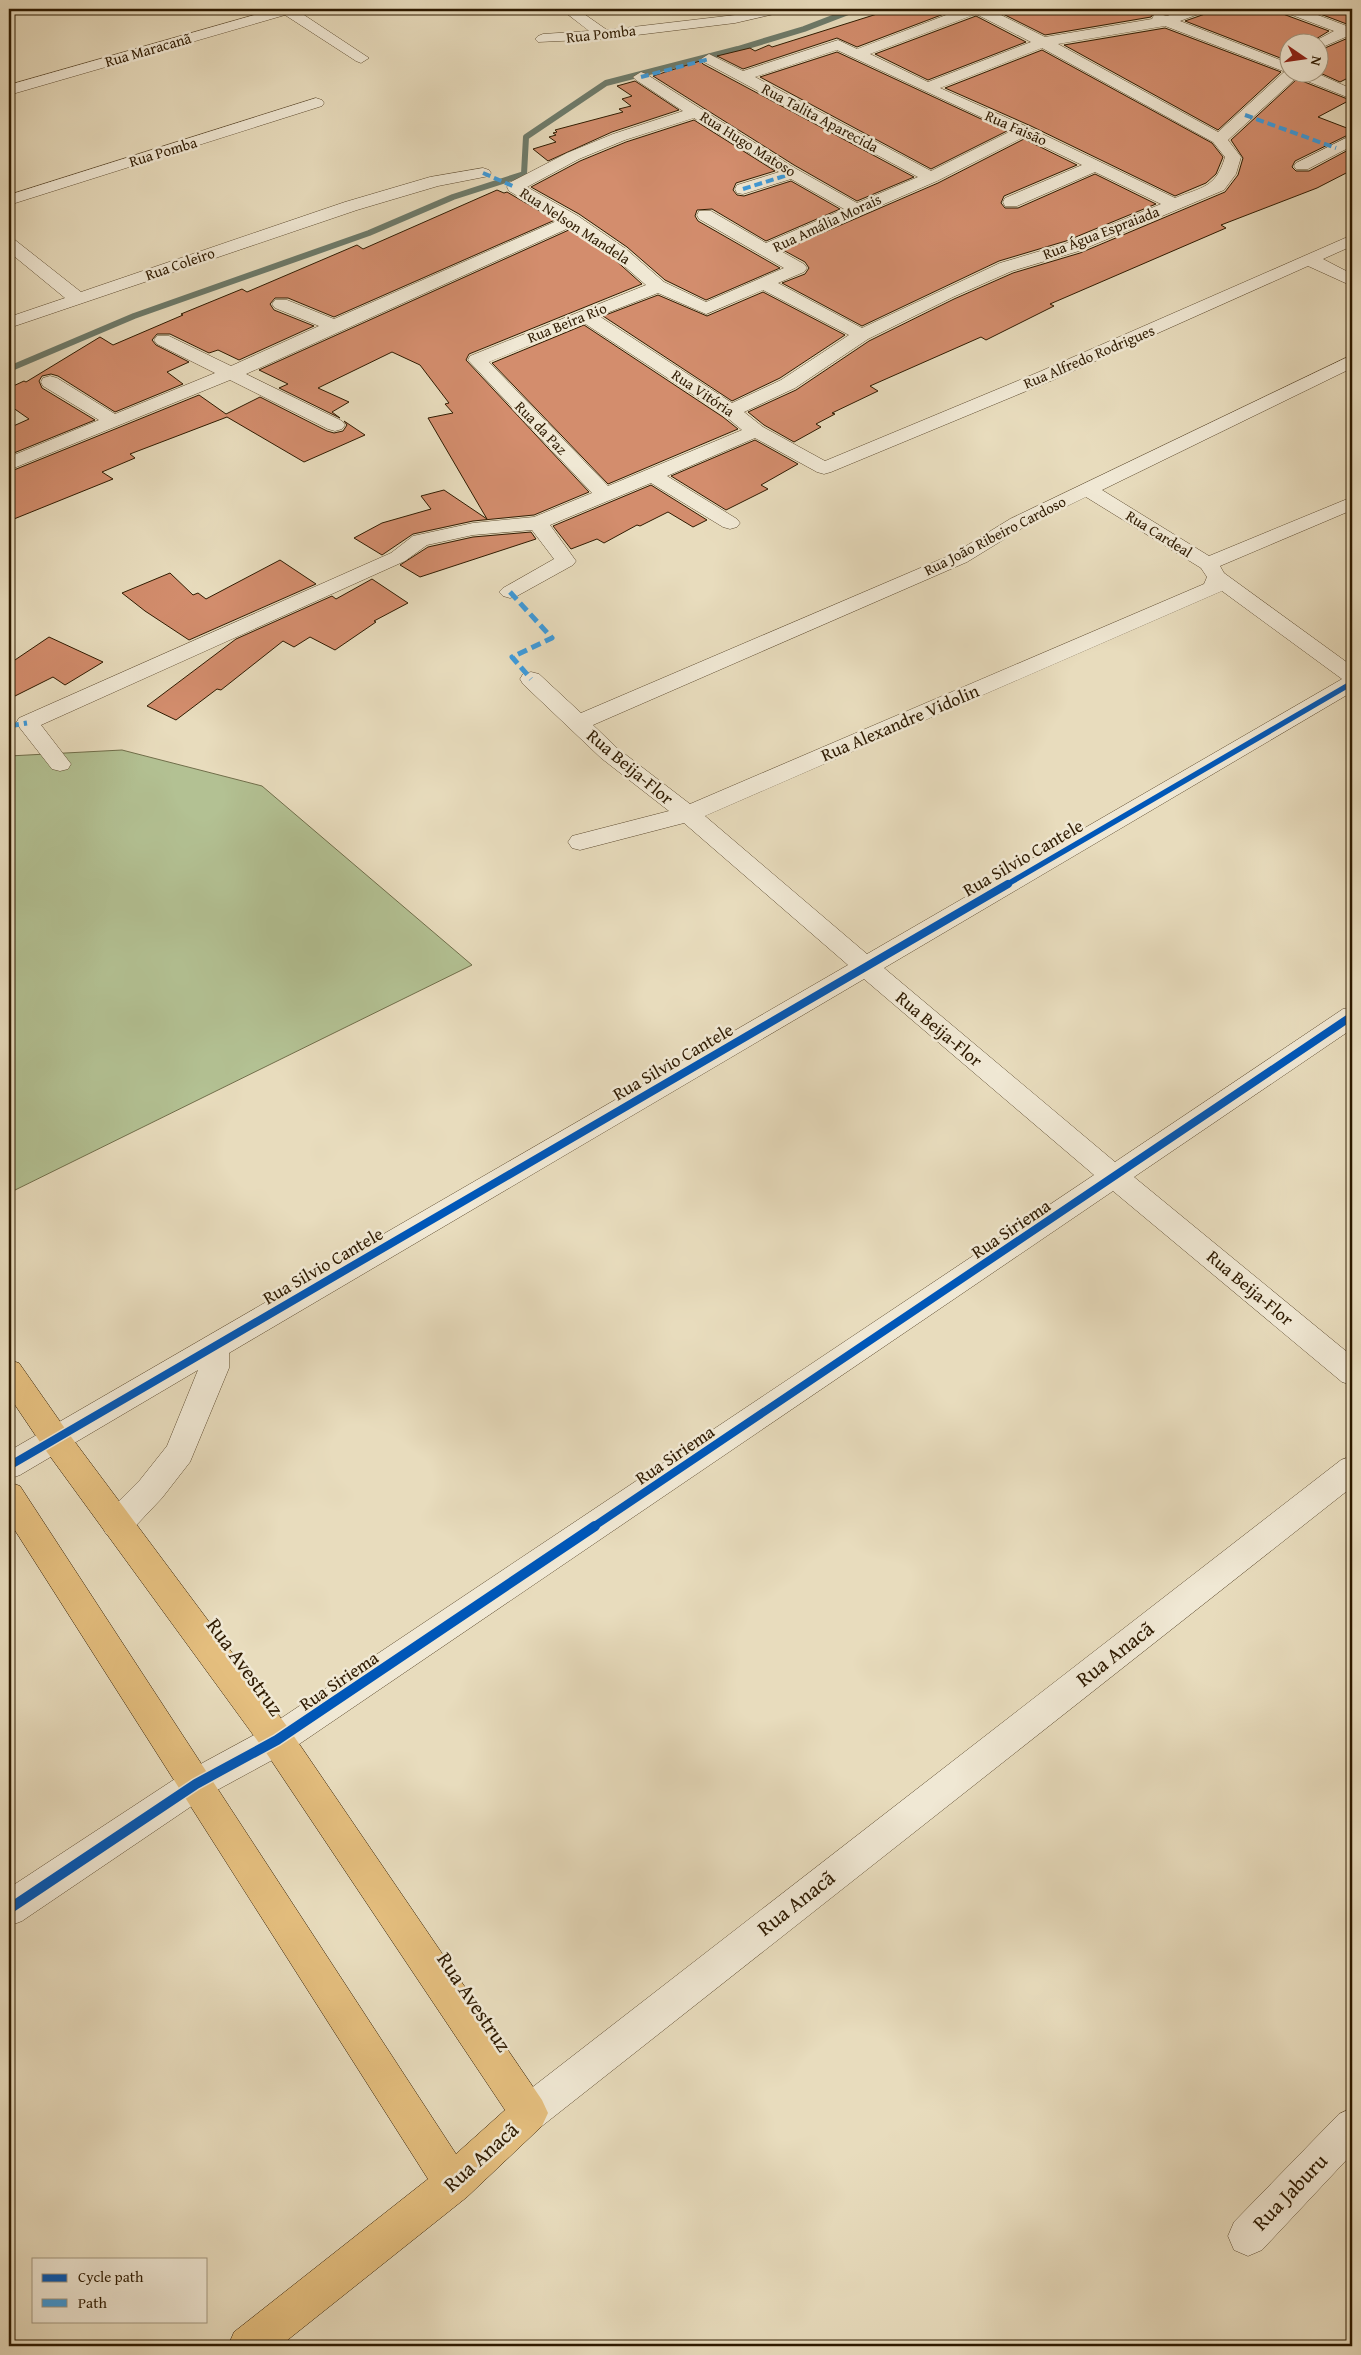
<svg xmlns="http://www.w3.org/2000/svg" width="1361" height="2355" viewBox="0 0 1361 2355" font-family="'Gentium Book Plus',serif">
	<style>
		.green { fill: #b3c193; stroke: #706e4a }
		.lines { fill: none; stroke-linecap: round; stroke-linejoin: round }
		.stream { stroke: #6d7b6b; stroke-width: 6 }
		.building { fill: #d38d6d; stroke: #2e1a00 }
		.minor-casing { stroke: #5c4a2f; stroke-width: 1 }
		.major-casing { stroke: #2e1a00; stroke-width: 1 }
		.minor { fill: #f0e8d4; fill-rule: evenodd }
		.major { fill: #e4be7e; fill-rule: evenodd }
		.quiet-far1 { stroke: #3d9bdc; stroke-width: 4; stroke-dasharray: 8 4; stroke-linecap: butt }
		.quiet { stroke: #3d9bdc; stroke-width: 5; stroke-dasharray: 10 5; stroke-linecap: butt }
		.cycleway-far2-casing { stroke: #f0e8d4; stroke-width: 8 }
		.cycleway-far1-casing { stroke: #f0e8d4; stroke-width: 11 }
		.cycleway-casing { stroke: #f0e8d4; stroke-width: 13 }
		.cycleway-far2 { stroke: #0057b8; stroke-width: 5.5 }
		.cycleway-far1 { stroke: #0057b8; stroke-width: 8 }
		.cycleway { stroke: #0057b8; stroke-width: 10 }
		.labels { text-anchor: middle; stroke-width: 5; stroke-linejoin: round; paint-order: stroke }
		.far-street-label { font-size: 15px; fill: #2e1a00; stroke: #f0e8d4 }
		.street-label { font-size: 18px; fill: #2e1a00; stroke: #f0e8d4 }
		.near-street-label { font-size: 21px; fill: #2e1a00; stroke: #f0e8d4 }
	</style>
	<rect width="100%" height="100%" fill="#e8dcbd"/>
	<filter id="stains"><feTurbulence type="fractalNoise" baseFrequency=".004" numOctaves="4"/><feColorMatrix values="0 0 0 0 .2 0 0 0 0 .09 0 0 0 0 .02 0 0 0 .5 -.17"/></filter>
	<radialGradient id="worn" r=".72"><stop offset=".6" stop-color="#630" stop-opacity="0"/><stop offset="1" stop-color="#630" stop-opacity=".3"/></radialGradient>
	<!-- green -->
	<path class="green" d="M 122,750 L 262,786 L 472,965 L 9,1193 L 9,756 Z"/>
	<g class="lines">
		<!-- stream -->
		<path class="stream" d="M 9,369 L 134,316 L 369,233 L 453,197 L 524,174 L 526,137 L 606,83 L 738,49 L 804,29 L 856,9"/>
	</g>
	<!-- building -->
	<path class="building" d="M 893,9 L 957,9 L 857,47 L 837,38 L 743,69 L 717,56 L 750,48 L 755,51 L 769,45 L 772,47 Z
		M 993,9 L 1181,9 L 1167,14 L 1154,13 L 1151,17 L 1045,35 Z
		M 1208,9 L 1280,9 L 1283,14 L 1329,31 L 1311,42 L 1288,42 L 1288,61 L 1185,21 L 1205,14 Z
		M 1307,9 L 1352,9 L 1352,26 Z
		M 976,16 L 1026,42 L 928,80 L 875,54 Z
		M 1165,28 L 1281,72 L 1218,130 L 1064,45 Z
		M 1348,38 L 1352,39 L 1352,76 L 1340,82 L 1318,72 L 1318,51 Z
		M 1042,50 L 1212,143 L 1223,157 L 1216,174 L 1206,183 L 1175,196 L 1031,126 L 945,88 Z
		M 837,52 L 1007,131 L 931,169 L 760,77 Z
		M 700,61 L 703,64 L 914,177 L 857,201 L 794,165 L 653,76 Z
		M 1297,79 L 1350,100 L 1318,117 L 1352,130 L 1352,133 L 1295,161 L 1292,167 L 1296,171 L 1309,171 L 1352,148 L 1352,170 L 1317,188 L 1221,225 L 1226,228 L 1050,304 L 1054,306 L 986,340 L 981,337 L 870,386 L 878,391 L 832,413 L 835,414 L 816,424 L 821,427 L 794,442 L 764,425 L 748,412 L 796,390 L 869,341 L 954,299 L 1013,273 L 1080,253 L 1225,192 L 1238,175 L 1243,158 L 1231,140 Z
		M 635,81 L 679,110 L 612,132 L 548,161 L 533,149 L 556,142 L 549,137 L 556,135 L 553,133 L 557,132 L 555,130 L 623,112 L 619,109 L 631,106 L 622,99 L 632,96 L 617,86 Z
		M 694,120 L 775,171 L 736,183 L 733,190 L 737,195 L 744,196 L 791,181 L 840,209 L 766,241 L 712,209 L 697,210 L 695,216 L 698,221 L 780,268 L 706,300 L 665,280 L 627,247 L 579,214 L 531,187 L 580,161 L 626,142 Z
		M 1024,139 L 1077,165 L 1004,196 L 1001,203 L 1005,208 L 1018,208 L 1095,174 L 1156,204 L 1066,241 L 999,261 L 862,326 L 782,283 L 805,274 L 809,268 L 805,262 L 783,250 L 938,183 Z
		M 497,190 L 504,193 L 507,192 L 555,220 L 334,317 L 288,298 L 275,298 L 270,304 L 274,310 L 314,326 L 239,360 L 218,350 L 209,353 L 170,334 L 157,334 L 152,340 L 156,345 L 189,362 L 167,372 L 183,384 L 115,412 L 58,376 L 51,374 L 42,376 L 39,381 L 42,388 L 95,420 L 9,455 L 9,428 L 29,419 L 9,405 L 9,388 L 24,381 L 26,382 L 100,337 L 113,345 L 183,315 L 181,314 L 242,289 L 247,292 L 357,245 L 363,249 Z
		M 571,229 L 613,258 L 642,284 L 469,354 L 466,360 L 589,492 L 534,515 L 473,521 L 413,534 L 382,555 L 354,538 L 382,523 L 431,509 L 421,496 L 444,490 L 487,519 L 428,418 L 453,413 L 445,404 L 449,403 L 420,365 L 392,352 L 318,388 L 349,402 L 332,412 L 340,418 L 279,388 L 288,384 L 259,370 Z
		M 763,292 L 845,335 L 780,378 L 732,401 L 603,316 L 658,295 L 707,316 Z
		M 584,325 L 723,417 L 738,429 L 608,484 L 492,363 Z
		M 199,395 L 226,414 L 260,397 L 327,431 L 334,433 L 343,431 L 347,425 L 344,421 L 365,435 L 304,462 L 227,417 L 130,454 L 135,458 L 102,472 L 113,479 L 9,521 L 9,472 Z
		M 755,440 L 798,464 L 761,485 L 768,489 L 726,510 L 671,476 Z
		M 651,485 L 707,520 L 693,527 L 668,512 L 640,526 L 637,525 L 604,543 L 597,539 L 571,549 L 553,526 Z
		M 531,532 L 536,539 L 420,577 L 400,565 L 428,547 L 473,537 Z
		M 280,560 L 316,584 L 189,640 L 145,611 L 122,593 L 170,573 L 193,595 L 198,593 L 206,599 Z
		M 372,579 L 408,603 L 374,621 L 376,622 L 335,650 L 310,637 L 294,647 L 283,641 L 221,690 L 217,689 L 176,720 L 147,706 L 236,639 L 332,596 L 336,599 Z
		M 49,637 L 103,662 L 65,685 L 53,677 L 9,699 L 9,664 Z"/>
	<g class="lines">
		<!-- minor casing -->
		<g class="minor-casing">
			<path id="minor" d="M 275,9 L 295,9 L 369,58 L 361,63 L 356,61 L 285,15 L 9,95 L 9,85 Z
				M 561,9 L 577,9 L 607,30 L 735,15 L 760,9 L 785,9 L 783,12 L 735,23 L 604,39 L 538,42 L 535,39 L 538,36 L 543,34 L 589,31 Z
				M 962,9 L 989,9 L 1045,37 L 1152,19 L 1154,15 L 1159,14 L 1167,16 L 1186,9 L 1206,9 L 1204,12 L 1180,21 L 1288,63 L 1288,72 L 1314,72 L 1352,89 L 1352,99 L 1297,77 L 1228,140 L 1241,157 L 1236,174 L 1224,190 L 1079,251 L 1012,271 L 953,297 L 868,339 L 795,388 L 744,412 L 763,427 L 825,461 L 1039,372 L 1352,235 L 1352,246 L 1323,259 L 1352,274 L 1352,286 L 1308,266 L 1053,380 L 831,472 L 824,474 L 817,472 L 755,438 L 667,476 L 737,519 L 740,523 L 737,527 L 730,529 L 723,527 L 651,483 L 550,525 L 576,561 L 573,565 L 517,596 L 510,598 L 503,596 L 499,592 L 503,588 L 554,559 L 532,530 L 473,535 L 427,545 L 405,561 L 41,725 L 71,764 L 68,769 L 60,771 L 52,769 L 16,723 L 19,718 L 391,553 L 413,536 L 473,523 L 534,517 L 592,493 L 468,360 L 470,356 L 646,285 L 614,257 L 571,227 L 246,374 L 342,421 L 345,425 L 342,429 L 335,431 L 328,429 L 230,380 L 9,470 L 9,457 L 99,420 L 43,386 L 41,382 L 43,378 L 50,376 L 57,378 L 115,414 L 215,373 L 157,344 L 154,340 L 157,336 L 169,336 L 231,366 L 319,326 L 275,308 L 272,304 L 275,300 L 287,300 L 334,319 L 559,220 L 509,191 L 507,187 L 509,183 L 567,153 L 613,134 L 683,111 L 636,80 L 633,77 L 641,72 L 646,74 L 793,167 L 857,203 L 918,177 L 704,62 L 701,59 L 709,54 L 743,71 L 838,40 L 857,49 ZM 976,14 L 1031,42 L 928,82 L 870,54 ZM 1165,26 L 1283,71 L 1284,72 L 1218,132 L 1058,44 ZM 1042,48 L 1213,142 L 1225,157 C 1216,188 1202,187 1175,198 L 1030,128 L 940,88 ZM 837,50 L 1011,131 L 931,171 L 755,77 ZM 694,118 L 779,172 L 737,185 L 735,189 L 737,193 L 743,194 L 791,179 L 844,209 L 766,243 L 711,211 L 699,211 L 697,215 L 699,219 L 784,268 L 706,302 L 664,282 L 626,249 L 578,216 L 527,187 L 579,159 L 625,140 ZM 1024,137 L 1082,165 L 1005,198 L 1003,202 L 1005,206 L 1017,206 L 1095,172 L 1161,204 L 1067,243 L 1000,263 L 862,328 L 778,283 L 804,272 L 807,268 L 804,264 L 779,250 L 937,181 ZM 763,290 L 849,335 L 781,380 L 732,403 L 599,316 L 658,293 L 706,314 ZM 584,323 L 724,415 L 742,430 L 608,486 L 489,362 Z
				M 1282,9 L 1302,9 L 1352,28 L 1352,37 L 1348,36 L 1318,49 L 1318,42 L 1313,42 L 1334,31 L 1284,12 Z
				M 316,98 L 322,100 L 324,103 L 322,106 L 9,205 L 9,195 Z
				M 1352,135 L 1352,146 L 1308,169 L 1296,169 L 1294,166 L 1296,163 Z
				M 483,168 L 489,170 L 491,173 L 489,176 L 438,186 L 357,210 L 9,328 L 9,317 L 65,298 L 9,252 L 9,239 L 15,240 L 81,292 L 345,202 L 430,177 Z
				M 1352,355 L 1352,368 L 1102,490 L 1209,556 L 1352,497 L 1352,510 L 1220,566 L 1224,573 L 1352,666 L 1352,692 L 884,968 L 1115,1162 L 1343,1009 L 1352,1007 L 1352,1029 L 1134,1177 L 1352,1356 L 1352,1385 L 1342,1382 L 1113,1191 L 289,1751 L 208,1795 L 22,1921 L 9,1926 L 9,1888 L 184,1773 L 265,1729 L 1094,1175 L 864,979 L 229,1353 L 229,1368 L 190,1462 L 162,1498 L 128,1534 L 117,1538 L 106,1534 L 101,1524 L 106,1514 L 140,1480 L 167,1446 L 198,1370 L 20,1475 L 9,1479 L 9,1451 L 848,965 L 684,823 L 580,850 L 572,848 L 568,842 L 572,836 L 669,811 L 601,758 L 523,684 L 520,679 L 523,674 L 531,672 L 539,674 L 581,713 L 953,554 L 1010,519 ZM 1086,497 L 1201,568 L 1207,577 L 1204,584 L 690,804 L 617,748 L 593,725 L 967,562 L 1024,527 ZM 1222,591 L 1342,679 L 867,954 L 705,816 Z
				M 1352,1456 L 1352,1487 L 542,2126 L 529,2132 L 516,2126 L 510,2113 L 516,2100 L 1341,1460 Z
				M 1352,2108 L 1352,2154 L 1262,2250 L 1248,2256 L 1234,2250 L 1228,2236 L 1234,2222 L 1339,2114 Z"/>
		</g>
		<!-- major casing -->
		<g class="major-casing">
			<path id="major" d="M 9,1360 L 19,1363 L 66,1430 L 289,1729 L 542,2100 L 548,2113 L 542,2126 L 467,2197 L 280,2346 L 228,2346 L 234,2332 L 428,2179 L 9,1521 L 9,1482 L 20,1486 L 456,2154 L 505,2110 L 265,1751 L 44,1448 L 9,1396 Z"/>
		</g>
		<!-- minor -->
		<use href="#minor" class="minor"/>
		<!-- major -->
		<use href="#major" class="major"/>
		<!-- quiet-far1 -->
		<path class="quiet-far1" d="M 641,77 L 709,59
			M 1245,115 L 1336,148
			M 483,173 L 515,187
			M 743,189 L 794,173"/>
		<!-- quiet -->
		<path class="quiet" d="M 510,592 L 552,638 L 512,657 L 531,679
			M 9,726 L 27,723"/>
		<!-- cycleway-far2 casing -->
		<g class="cycleway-far2-casing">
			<path id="cycleway-far2" d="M 1006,885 L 1352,683"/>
		</g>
		<!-- cycleway-far1 casing -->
		<g class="cycleway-far1-casing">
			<path id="cycleway-far1" d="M 9,1466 L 1008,884
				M 593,1527 L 1352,1016"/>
		</g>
		<!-- cycleway casing -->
		<g class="cycleway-casing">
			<path id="cycleway" d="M 9,1909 L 196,1784 L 277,1740 L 595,1526"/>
		</g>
		<!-- cycleway-far2 -->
		<use href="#cycleway-far2" class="cycleway-far2"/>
		<!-- cycleway-far1 -->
		<use href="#cycleway-far1" class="cycleway-far1"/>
		<!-- cycleway -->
		<use href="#cycleway" class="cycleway"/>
	</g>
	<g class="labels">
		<!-- far-street labels -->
		<g class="far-street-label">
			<text transform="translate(601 34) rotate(-6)" y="5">Rua Pomba</text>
			<text transform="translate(148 50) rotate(-16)" y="5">Rua Maracanã</text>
			<text transform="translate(820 118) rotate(28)" y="5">Rua Talita Aparecida</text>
			<text transform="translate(1016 128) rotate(24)" y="5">Rua Faisão</text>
			<text transform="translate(748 144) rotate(32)" y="5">Rua Hugo Matoso</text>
			<text transform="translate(163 152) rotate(-17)" y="5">Rua Pomba</text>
			<text transform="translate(827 223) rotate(-25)" y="5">Rua Amália Morais</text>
			<text transform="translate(575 226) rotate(33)" y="5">Rua Nelson Mandela</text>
			<text transform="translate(1101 233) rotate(-21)" y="5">Rua Água Espraiada</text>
			<text transform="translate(180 264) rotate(-19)" y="5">Rua Coleiro</text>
			<text transform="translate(567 323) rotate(-22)" y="5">Rua Beira Rio</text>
			<text transform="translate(1089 357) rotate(-23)" y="5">Rua Alfredo Rodrigues</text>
			<text transform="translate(703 393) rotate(34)" y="5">Rua Vitória</text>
			<text transform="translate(541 428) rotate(46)" y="5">Rua da Paz</text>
			<text transform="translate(1159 534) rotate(32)" y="5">Rua Cardeal</text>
			<text transform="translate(995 536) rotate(-27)" y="5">Rua João Ribeiro Cardoso</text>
		</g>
		<!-- street labels -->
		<g class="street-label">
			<text transform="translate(900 723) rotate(-23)" y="6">Rua Alexandre Vidolin</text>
			<text transform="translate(630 767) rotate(40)" y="6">Rua Beija-Flor</text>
			<text transform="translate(1023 858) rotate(-30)" y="6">Rua Silvio Cantele</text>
			<text transform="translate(939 1029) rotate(40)" y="6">Rua Beija-Flor</text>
			<text transform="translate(673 1062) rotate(-30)" y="6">Rua Silvio Cantele</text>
			<text transform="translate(1011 1229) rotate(-34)" y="6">Rua Siriema</text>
			<text transform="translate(323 1266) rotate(-30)" y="6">Rua Silvio Cantele</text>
			<text transform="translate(1250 1288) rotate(40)" y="6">Rua Beija-Flor</text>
			<text transform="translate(675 1455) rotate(-34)" y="6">Rua Siriema</text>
			<text transform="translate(339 1681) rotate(-34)" y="6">Rua Siriema</text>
		</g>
		<!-- near-street labels -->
		<g class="near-street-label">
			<text transform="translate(1115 1654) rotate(-38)" y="7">Rua Anacã</text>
			<text transform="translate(245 1667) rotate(54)" y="7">Rua Avestruz</text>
			<text transform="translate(796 1903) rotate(-38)" y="7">Rua Anacã</text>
			<text transform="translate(474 2002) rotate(56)" y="7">Rua Avestruz</text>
			<text transform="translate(481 2157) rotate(-42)" y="7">Rua Anacã</text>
			<text transform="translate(1290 2192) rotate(-46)" y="7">Rua Jaburu</text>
		</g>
	</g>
	<!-- margin -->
	<rect width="1361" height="2355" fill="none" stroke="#e8dcbd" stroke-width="30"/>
	<rect x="10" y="10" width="1341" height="2335" fill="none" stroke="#2e1a00" stroke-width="2.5"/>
	<rect x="15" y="15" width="1331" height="2325" fill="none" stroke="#2e1a00"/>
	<!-- legend -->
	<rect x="32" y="2258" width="175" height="65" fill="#f0e8d4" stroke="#a2967f"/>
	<rect x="42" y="2274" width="25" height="8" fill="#0057b8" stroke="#a2967f"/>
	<text x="78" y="2282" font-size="15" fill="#2e1a00">Cycle path</text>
	<rect x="42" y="2299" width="25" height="8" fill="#3d9bdc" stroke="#a2967f"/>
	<text x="78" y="2308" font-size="15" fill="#2e1a00">Path</text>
	<!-- north arrow -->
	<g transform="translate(1304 58) rotate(103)"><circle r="24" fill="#f0e8d4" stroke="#a2967f"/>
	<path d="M0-4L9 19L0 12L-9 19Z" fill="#8f2418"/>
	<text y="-8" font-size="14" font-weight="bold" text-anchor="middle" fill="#2e1a00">N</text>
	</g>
	<rect width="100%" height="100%" filter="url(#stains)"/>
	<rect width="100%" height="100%" fill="url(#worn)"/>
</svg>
